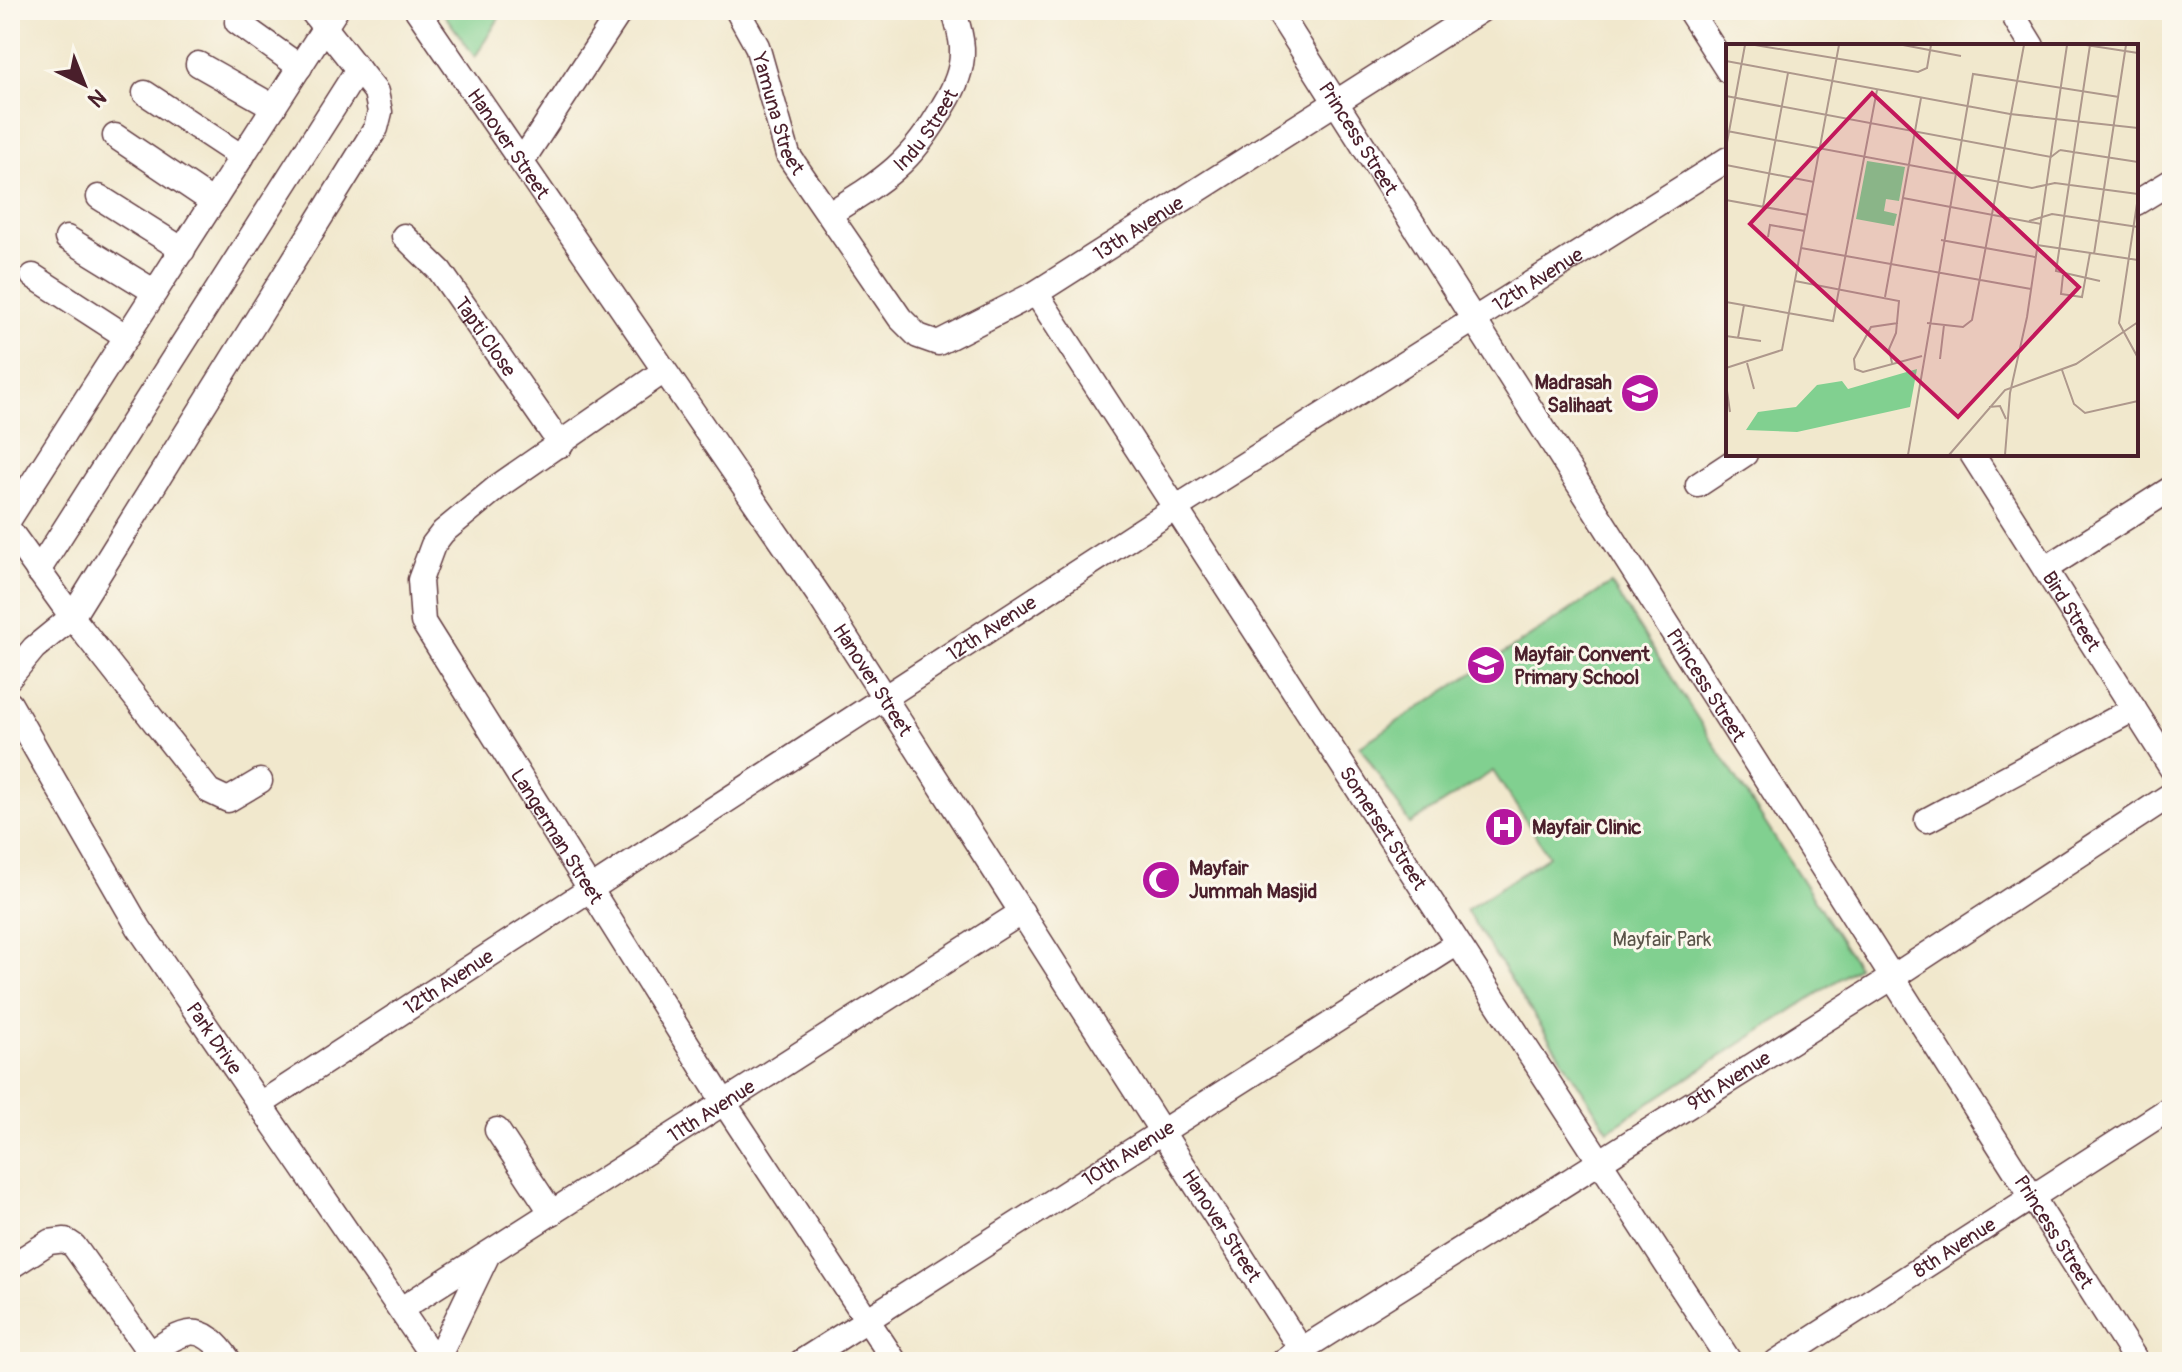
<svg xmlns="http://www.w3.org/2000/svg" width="2182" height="1372" viewBox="0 0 2182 1372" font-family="Pangolin,sans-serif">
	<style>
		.green { fill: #81d090; stroke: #66785e; stroke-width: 2 }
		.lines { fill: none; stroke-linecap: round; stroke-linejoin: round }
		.minor-casing { stroke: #633d43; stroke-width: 27 }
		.minor { stroke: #fff; stroke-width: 24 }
		.labels { text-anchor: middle; stroke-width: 6; stroke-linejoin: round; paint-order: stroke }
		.street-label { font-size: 20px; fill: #4a1f2b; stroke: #fbf7ec }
		.poi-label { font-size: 20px; font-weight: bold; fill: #4a1f2b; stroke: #fbf7ec; text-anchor: start }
		.park-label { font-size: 20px; fill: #5a5449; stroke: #fbf7ec }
		.inset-road { fill: none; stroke: #ae988c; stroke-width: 2 }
		.view { fill: #c2185b; fill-opacity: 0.15; stroke: #c2185b; stroke-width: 4 }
		.inset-edge { fill: none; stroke: #4a1f2b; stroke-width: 4 }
	</style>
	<rect width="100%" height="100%" fill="#fbf7ec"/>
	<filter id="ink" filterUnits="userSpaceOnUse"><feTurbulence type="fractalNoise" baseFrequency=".0125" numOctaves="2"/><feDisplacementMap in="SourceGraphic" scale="16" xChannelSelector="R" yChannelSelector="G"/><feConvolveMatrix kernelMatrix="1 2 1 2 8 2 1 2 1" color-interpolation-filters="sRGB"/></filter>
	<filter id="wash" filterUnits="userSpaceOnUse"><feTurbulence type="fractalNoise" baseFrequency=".006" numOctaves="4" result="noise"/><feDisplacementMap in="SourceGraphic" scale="32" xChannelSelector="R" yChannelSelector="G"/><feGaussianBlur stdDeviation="1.8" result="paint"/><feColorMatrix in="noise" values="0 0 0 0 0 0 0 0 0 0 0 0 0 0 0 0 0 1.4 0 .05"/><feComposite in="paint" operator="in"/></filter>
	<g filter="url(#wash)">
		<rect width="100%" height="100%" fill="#f1e8cd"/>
		<!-- green -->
		<path class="green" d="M 441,10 L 504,10 L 475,57 Z
			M 1611,584 L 1858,967 L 1608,1130 L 1466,910 L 1549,856 L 1493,771 L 1410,824 L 1360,746 Z"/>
	</g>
	<g filter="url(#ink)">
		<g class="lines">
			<!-- minor casing -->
			<g class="minor-casing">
				<g id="minor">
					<path id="s1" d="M 417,10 L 820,597 L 1309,1362"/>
					<path id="s2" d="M 737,10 L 757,46 L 788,155 L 900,318 L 918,336 L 938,343 L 1036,293 L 1481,10"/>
					<path id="s3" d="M 1277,10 L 2137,1362"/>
					<path d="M 1689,10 L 1728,71"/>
					<path d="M 2016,20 L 2032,46"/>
					<path d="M 237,22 L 300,67"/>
					<path d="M 198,64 L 274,107"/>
					<path d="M 145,93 L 242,157"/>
					<path d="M 115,136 L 213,202"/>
					<path d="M 522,161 L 621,10"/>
					<path d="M 99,197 L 183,250"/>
					<path d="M 2136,203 L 2172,181"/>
					<path id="s4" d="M 829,214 C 884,180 912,163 944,105 C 954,89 962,72 962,53 C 963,39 957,24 954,10"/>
					<path id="s5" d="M 404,236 L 440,271 L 561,445"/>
					<path d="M 67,238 L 155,292"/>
					<path d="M 33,276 L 127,337"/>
					<path id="s6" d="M 1036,293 L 1730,1362"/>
					<path id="s7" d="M 664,371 L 500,485 L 443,532 L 433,545 L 420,580 L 423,622 L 725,1104 L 895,1362"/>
					<path id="s8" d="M 1972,454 L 2172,769"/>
					<path d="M 1698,485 L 1745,454"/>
					<path d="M 10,518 L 336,10"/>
					<path d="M 10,531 L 72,617 L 209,791 L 228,800 L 260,781"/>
					<path d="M 2045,569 L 2172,488"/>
					<path d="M 38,571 L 358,69"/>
					<path d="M 10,677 L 34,648 L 72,617 L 376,128 L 380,112 L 376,92 L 311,10"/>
					<path id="s9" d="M 10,704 L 139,928 L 436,1362"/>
					<path d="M 1927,820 L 2134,709"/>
					<path id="s10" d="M 259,1105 L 1174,509 L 1728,159"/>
					<path d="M 497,1130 L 552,1213"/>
					<path d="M 10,1267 L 49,1242 L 65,1240 L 74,1246 L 150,1353"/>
					<path id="s11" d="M 401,1309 L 1022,912"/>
					<path d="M 140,1361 C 180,1333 198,1314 230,1362"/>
					<path d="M 436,1362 L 487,1256"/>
					<path id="s12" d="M 801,1362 L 1456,944"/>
					<path id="s13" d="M 1282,1362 L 1893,977 L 2172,794"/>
					<path id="s14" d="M 1776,1362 L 2172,1107"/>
				</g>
			</g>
			<!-- minor -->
			<use href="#minor" class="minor"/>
		</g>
	</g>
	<!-- icons -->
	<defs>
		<g id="school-disc" transform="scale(2)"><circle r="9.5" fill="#b5179e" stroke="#fbf7ec"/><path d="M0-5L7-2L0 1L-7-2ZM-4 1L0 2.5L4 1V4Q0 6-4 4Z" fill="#fff"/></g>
		<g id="hospital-disc" transform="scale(2)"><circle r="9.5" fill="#b5179e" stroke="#fbf7ec"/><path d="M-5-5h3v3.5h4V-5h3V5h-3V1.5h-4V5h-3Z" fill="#fff"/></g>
		<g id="mosque-disc" transform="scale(2)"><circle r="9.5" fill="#b5179e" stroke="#fbf7ec"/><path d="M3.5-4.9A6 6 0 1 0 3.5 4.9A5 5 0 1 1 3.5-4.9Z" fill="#fff"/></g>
	</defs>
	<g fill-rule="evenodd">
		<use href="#school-disc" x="1640" y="393"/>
		<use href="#school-disc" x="1486" y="665"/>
		<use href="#hospital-disc" x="1504" y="827"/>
		<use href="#mosque-disc" x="1161" y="880"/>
	</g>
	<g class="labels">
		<!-- street labels -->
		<g class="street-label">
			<text dy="7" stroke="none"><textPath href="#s2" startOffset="112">Yamuna Street</textPath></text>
			<text dy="7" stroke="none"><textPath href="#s4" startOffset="130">Indu Street</textPath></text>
			<text dy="7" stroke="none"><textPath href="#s3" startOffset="152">Princess Street</textPath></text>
			<text dy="7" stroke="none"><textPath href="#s1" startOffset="162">Hanover Street</textPath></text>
			<text dy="7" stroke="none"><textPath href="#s2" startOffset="630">13th Avenue</textPath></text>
			<text dy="7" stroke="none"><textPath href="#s10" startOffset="1522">12th Avenue</textPath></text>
			<text dy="7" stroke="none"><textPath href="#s5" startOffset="130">Tapti Close</textPath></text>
			<text dy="7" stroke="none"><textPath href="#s8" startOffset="186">Bird Street</textPath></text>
			<text dy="7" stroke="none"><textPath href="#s10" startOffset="874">12th Avenue</textPath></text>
			<text dy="7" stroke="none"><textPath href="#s1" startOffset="810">Hanover Street</textPath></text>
			<text dy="7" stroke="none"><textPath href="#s3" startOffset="800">Princess Street</textPath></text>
			<text dy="7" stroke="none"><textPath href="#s6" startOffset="638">Somerset Street</textPath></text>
			<text dy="7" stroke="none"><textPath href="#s7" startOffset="622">Langerman Street</textPath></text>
			<text dy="7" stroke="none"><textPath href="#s10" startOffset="226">12th Avenue</textPath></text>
			<text dy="7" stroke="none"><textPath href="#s9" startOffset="392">Park Drive</textPath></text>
			<text dy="7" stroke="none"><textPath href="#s13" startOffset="528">9th Avenue</textPath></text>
			<text dy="7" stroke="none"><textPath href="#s11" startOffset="368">11th Avenue</textPath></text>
			<text dy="7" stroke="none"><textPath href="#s12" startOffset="388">10th Avenue</textPath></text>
			<text dy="7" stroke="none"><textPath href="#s1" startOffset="1458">Hanover Street</textPath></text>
			<text dy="7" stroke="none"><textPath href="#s3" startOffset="1448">Princess Street</textPath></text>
			<text dy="7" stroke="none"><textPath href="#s14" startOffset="212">8th Avenue</textPath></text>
		</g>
		<!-- poi labels -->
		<g class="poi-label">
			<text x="1612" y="389" text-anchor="end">Madrasah<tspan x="1612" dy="23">Salihaat</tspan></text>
			<text x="1514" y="661">Mayfair Convent<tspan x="1514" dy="23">Primary School</tspan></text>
			<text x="1532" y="834">Mayfair Clinic</text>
			<text x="1189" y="875">Mayfair<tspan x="1189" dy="23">Jummah Masjid</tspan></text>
		</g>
		<!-- park labels -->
		<g class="park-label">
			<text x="1662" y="946">Mayfair Park</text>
		</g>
	</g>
	<!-- overview -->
	<g transform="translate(1726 44)">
		<rect width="412" height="412" fill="#f1e8cd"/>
		<path d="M 141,117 L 179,123 L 173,157 L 160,155 L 158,167 L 171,170 L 168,182 L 130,175 ZM 191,325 L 184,363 L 71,388 L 20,386 L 32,368 L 70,363 L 91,341 L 116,337 L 122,345 Z" fill="#81d090"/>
		<path class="inset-road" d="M 29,1 L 192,28 L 201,24 L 205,1M 177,1 L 235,12M 360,1 L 412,9M 364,1 L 330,227 L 374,237M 0,17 L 284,70 L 412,84M 0,52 L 325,113 L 334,106M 1,87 L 306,144 L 329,139M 0,104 L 19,1M 334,106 L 412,118M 0,121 L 88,138M 310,143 L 329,139 L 412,150M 412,153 L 393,279 L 412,314M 177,154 L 315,180M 0,156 L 82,171M 37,163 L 62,29M 303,177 L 326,170 L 412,183M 42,193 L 44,181 L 79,187M 215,196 L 309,213M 311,201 L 412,216M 75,204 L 305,245M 368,210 L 400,1M 337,231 L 335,250 L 356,253 L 364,209M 69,237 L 173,257 L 170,289 L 163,305 L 166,319M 159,253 L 195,54M 0,258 L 107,277 L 151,46M 172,279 L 145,283 L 128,315 L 129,325 L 137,328 L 196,312M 201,279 L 237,283 L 246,276 L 298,1M 0,292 L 35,297M 12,294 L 18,261M 214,315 L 218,281M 21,319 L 28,345M 0,324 L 56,306 L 113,1M 336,326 L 348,360 L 359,369 L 412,357M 0,340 L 4,368M 263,363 L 274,362 L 280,375M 182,411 L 247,30 L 393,53M 223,411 L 279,346 L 350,320 L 412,278M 279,411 L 284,349 L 301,273 L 341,1"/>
		<path class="view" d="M 146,49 L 353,243 L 232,373 L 24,180 Z"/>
		<rect width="412" height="412" class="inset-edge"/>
	</g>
	<!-- margin -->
	<rect width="2182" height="1372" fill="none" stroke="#fbf7ec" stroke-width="40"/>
	<!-- north arrow -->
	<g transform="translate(84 84) rotate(137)" stroke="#fbf7ec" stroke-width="6" paint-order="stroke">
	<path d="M0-6L14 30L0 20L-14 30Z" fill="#4a1f2b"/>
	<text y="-12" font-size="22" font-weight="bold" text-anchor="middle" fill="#4a1f2b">N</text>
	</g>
</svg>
